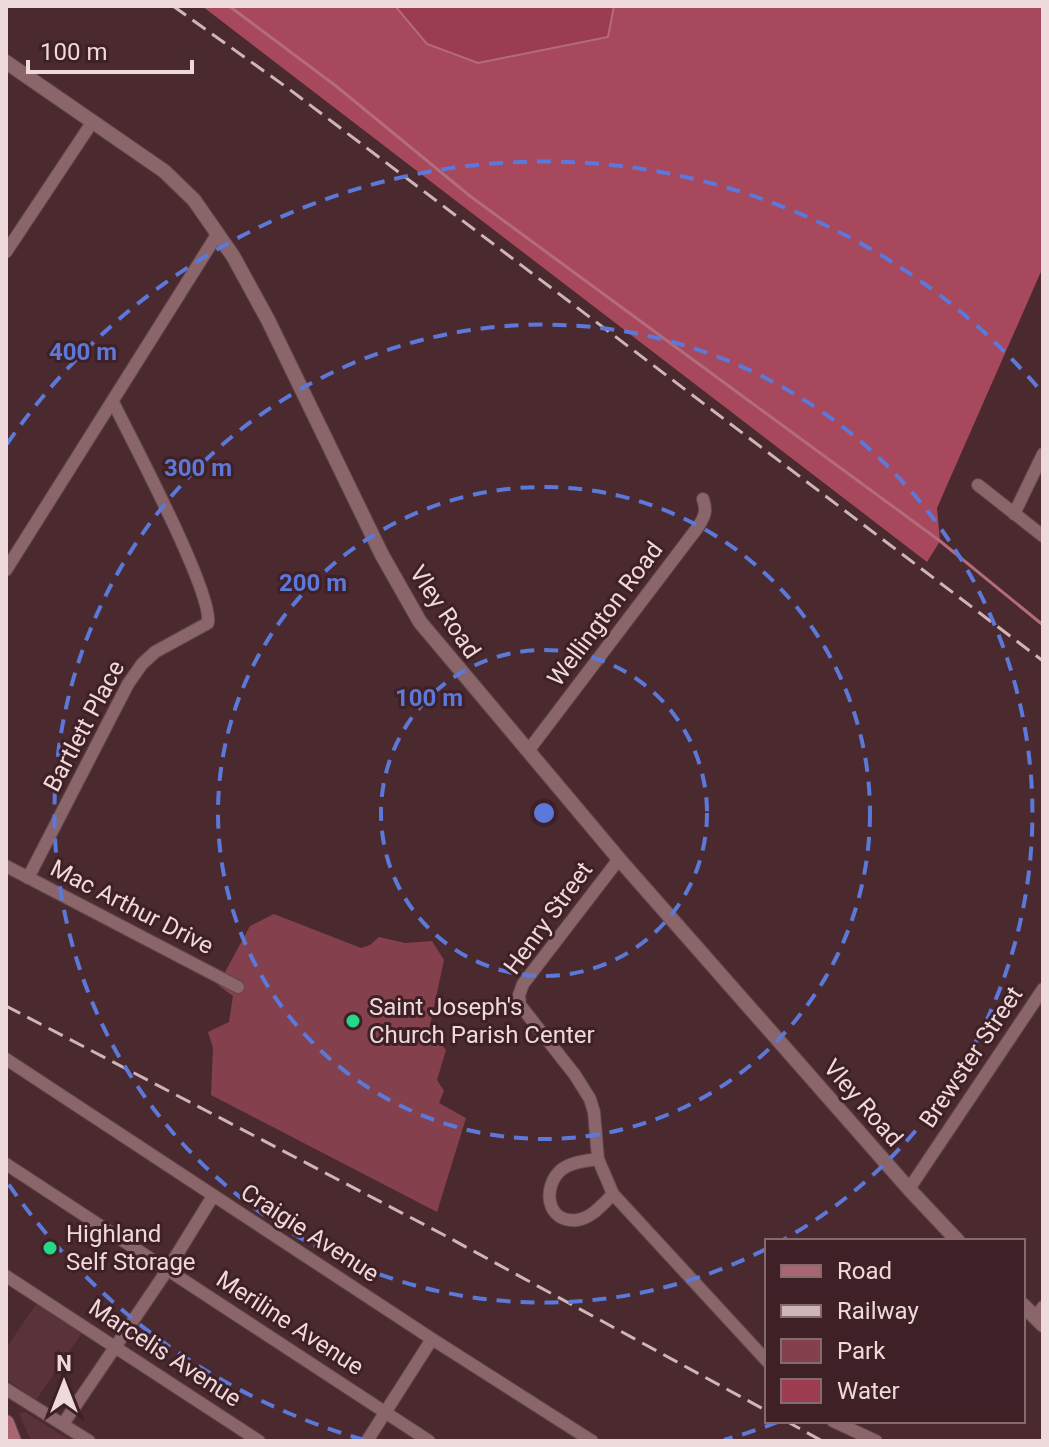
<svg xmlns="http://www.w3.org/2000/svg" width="1049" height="1447" viewBox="0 0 1049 1447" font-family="Roboto,sans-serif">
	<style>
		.built { fill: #5a3239 }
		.green { fill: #85404d }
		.forest { fill: #a8485c }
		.water { fill: #9b3c51; stroke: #b46b7a; stroke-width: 2 }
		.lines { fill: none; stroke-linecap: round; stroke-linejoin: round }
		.stream { stroke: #b46b7a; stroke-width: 3 }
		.minor-casing { stroke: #61464b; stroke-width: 14 }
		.tertiary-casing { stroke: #61464b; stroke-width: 16 }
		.secondary-casing { stroke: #61464b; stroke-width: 18 }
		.minor { stroke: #8a656a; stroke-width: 12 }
		.tertiary { stroke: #8a656a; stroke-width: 14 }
		.secondary { stroke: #a76671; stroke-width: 16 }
		.rail { stroke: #cdb5b8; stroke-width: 3; stroke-dasharray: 16 8; stroke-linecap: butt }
		.ring { fill: none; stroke: #5c78d9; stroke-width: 4; stroke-dasharray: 14 10 }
		.poi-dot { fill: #23d886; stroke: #3f2026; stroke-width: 3 }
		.labels { text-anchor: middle; stroke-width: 6; stroke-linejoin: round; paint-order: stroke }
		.street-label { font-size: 24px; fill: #eed9db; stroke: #3f2026 }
		.poi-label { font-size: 24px; fill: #eed9db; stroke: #3f2026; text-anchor: start }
		.centre { fill: #5c78d9; stroke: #3f2026; stroke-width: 4 }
		.ring-label { font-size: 24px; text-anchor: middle; font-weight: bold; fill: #5c78d9; stroke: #3f2026; stroke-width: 6; stroke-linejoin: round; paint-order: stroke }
	</style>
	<rect width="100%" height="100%" fill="#4a2a2f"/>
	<!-- built -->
	<path class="built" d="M 37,1303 L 82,1333 L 36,1400 L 6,1379 L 6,1348 Z
		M 25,1412 L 71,1441 L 31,1441 L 19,1413 Z"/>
	<!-- green -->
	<path class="green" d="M 274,914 L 361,948 L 370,945 L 379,937 L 405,943 L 432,941 L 444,960 L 429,1030 L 446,1050 L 437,1080 L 444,1091 L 439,1103 L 466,1118 L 437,1212 L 211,1095 L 213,1048 L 208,1032 L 229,1022 L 233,996 L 218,985 L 250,926 Z"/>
	<!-- forest -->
	<path class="forest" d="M 202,6 L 1043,6 L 1043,267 L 937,508 L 940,541 L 927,562 Z"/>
	<!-- water -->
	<path class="water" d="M 395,6 L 614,6 L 608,37 L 478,63 L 427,44 Z"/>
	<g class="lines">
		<!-- stream -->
		<path class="stream" d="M 229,6 L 336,86 L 470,196 L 940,541 L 1043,625"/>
		<!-- minor casing -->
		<g class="minor-casing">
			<path id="minor" d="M 6,252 L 93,121
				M 978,485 L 1043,536
				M 1014,514 L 1043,454
				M 6,570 L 218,233
				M 528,751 L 698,527 C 705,516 707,511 703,499
				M 619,859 L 523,984 L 519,995 L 520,1005 L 575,1075 L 590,1099 L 594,1112 L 598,1159 L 613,1194 L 767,1361
				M 6,866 L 238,987
				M 28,878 L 128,684 L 142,664 L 155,652 L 208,623 C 213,592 131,439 113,402
				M 6,1059 L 432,1339 L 592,1441
				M 598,1159 C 585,1161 571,1162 561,1170 C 542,1187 546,1223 577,1220 C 592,1218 603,1204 613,1194
				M 6,1164 L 429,1441
				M 909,1189 L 1043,989
				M 6,1276 L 259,1441
				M 1036,1317 L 1043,1307
				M 6,1389 L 89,1441
				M 833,1421 L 876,1441
				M 63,1424 L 168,1269 L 213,1196
				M 367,1441 L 432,1339"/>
		</g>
		<!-- tertiary casing -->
		<g class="tertiary-casing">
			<path id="tertiary" d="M 6,62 L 164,171 L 194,200 L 233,256 L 268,320 L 382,555 L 420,622 L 619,859 L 909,1189 L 958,1241
				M 1023,1305 L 1043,1325"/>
		</g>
		<!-- secondary casing -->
		<g class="secondary-casing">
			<path id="secondary" d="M 6,1423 L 13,1441"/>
		</g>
		<!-- minor -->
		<use href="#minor" class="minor"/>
		<!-- tertiary -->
		<use href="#tertiary" class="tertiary"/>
		<!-- secondary -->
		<use href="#secondary" class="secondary"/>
		<!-- rail -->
		<path class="rail" d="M 173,6 L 289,89 L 1043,661
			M 6,1006 L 444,1235 L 767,1411
			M 786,1421 L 822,1441"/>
	</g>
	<!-- distance rings -->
	<g class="ring">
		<circle cx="544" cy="813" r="163"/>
		<circle cx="544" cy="813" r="326"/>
		<path d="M766 1249A489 489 0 1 1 781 1241"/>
		<path d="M778 1422A652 652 0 0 1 724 1440M364 1440A652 652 0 0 1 7 1182M7 444A652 652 0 0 1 1040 390"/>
	</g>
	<!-- markers -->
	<g class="poi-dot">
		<circle cx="353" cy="1021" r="8"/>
		<circle cx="50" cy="1248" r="8"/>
	</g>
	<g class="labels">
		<!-- street labels -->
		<g class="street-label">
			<text transform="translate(445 612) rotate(56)" y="8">Vley Road</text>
			<text transform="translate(605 614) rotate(-53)" y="8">Wellington Road</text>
			<text transform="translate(84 726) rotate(-62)" y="8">Bartlett Place</text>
			<text transform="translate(132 907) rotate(27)" y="8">Mac Arthur Drive</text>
			<text transform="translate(548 918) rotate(-54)" y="8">Henry Street</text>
			<text transform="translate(971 1057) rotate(-56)" y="8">Brewster Street</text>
			<text transform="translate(863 1103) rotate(49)" y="8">Vley Road</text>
			<text transform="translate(310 1233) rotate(33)" y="8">Craigie Avenue</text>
			<text transform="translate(290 1323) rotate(33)" y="8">Meriline Avenue</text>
			<text transform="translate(165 1353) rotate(33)" y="8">Marcelis Avenue</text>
		</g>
		<!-- poi labels -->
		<g class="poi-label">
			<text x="369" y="1015">Saint Joseph's<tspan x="369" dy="28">Church Parish Center</tspan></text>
			<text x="66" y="1242">Highland<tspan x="66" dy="28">Self Storage</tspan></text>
		</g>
	</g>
	<circle cx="544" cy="813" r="12" class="centre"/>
	<g class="ring-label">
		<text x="83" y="360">400 m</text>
		<text x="198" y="476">300 m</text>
		<text x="313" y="591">200 m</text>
		<text x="429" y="706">100 m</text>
	</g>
	<!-- border -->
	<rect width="1049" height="1447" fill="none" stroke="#eed9db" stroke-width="16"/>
	<!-- legend -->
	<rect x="765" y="1239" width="260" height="184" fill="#3f2026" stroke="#856a6e" stroke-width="2"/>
	<rect x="781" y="1265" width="40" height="12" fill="#a76671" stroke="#856a6e" stroke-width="2"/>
	<text x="837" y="1279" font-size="24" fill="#eed9db">Road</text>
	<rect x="781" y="1305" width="40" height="12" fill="#cdb5b8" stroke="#856a6e" stroke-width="2"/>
	<text x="837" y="1319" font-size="24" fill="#eed9db">Railway</text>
	<rect x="781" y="1339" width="40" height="24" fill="#85404d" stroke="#856a6e" stroke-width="2"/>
	<text x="837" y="1359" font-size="24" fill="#eed9db">Park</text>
	<rect x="781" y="1379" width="40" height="24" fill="#9b3c51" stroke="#856a6e" stroke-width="2"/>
	<text x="837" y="1399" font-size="24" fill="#eed9db">Water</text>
	<!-- north arrow -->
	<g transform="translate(64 1383)" stroke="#3f2026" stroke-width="6" paint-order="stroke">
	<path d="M0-6L14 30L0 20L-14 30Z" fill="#eed9db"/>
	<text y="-12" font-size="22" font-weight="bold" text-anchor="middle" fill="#eed9db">N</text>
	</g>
	<!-- scale -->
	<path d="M28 60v12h164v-12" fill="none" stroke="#eed9db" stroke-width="4"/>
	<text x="40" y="60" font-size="24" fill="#eed9db" stroke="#3f2026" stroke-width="6" paint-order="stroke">100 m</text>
</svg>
